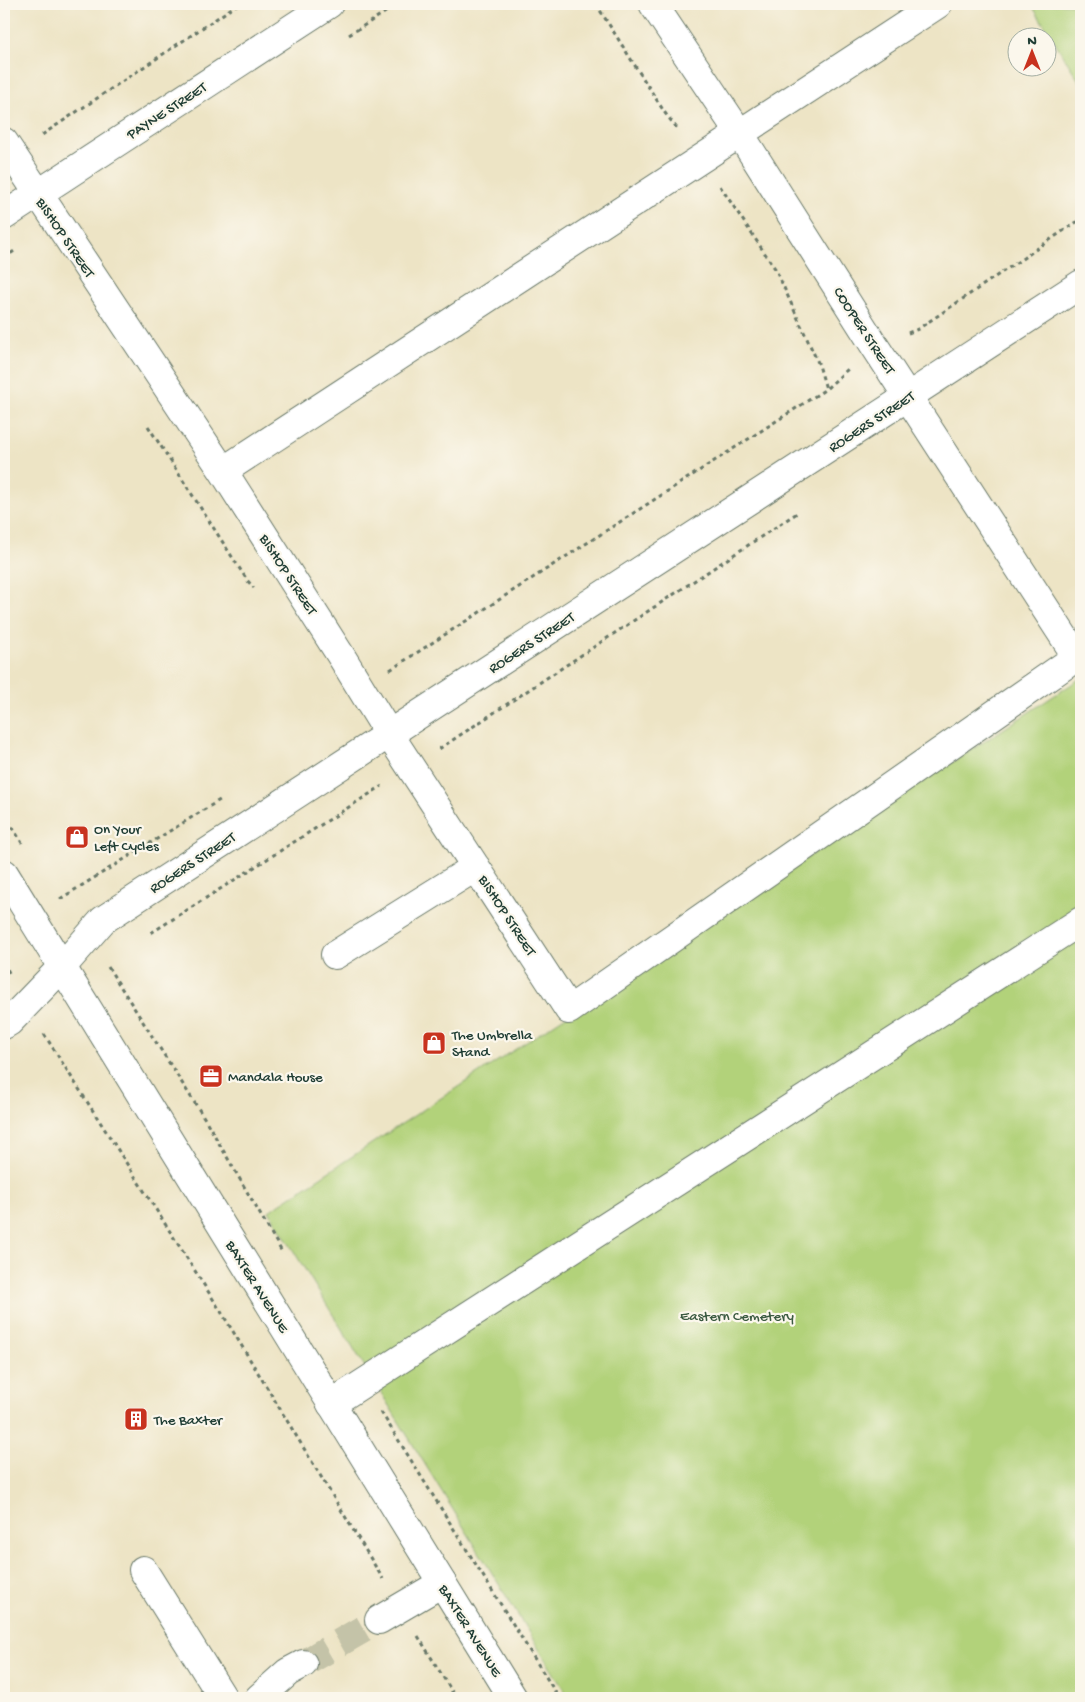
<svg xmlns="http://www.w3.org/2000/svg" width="1085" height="1702" viewBox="0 0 1085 1702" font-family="'Gochi Hand',sans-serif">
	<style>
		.green { fill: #b2d27a; stroke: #688857 }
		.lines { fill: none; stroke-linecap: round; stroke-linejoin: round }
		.minor-tunnel { stroke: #c4c3a8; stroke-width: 28; stroke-dasharray: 28 14; stroke-linecap: butt }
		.minor-casing { stroke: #677767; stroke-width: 30 }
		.major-casing { stroke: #677767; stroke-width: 30 }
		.path { stroke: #677767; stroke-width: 3; stroke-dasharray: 4 4; stroke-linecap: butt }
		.minor { stroke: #fff; stroke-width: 28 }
		.major { stroke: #fff; stroke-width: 28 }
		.labels { text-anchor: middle; stroke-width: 4.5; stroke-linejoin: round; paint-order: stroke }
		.street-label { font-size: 15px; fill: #1f3d34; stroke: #fbf7ec }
		.poi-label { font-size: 15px; fill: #1f3d34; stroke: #fbf7ec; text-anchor: start }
		.park-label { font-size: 15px; fill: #3c5b42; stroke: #fbf7ec }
	</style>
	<rect width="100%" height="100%" fill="#fbf7ec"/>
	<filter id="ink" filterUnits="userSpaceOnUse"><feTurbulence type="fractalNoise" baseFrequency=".02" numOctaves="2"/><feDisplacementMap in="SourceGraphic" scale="10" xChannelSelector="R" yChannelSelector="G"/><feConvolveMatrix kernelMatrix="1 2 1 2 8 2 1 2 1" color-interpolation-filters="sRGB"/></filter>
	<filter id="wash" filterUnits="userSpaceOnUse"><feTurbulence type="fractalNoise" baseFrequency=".0096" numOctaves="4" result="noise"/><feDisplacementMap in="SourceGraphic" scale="20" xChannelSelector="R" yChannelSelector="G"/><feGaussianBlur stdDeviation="1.12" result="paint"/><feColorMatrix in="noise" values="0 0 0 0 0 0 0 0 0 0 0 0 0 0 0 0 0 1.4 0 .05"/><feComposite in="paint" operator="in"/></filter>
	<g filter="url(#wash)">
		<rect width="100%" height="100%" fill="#ede4c5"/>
		<!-- green -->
		<path class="green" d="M 1031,4 L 1081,4 L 1081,84 Z
			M 1081,678 L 1081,1698 L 569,1698 L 269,1211 Z"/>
	</g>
	<g filter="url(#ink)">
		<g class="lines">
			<!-- minor-tunnel -->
			<path class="minor-tunnel" d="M 303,1664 L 379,1620"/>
			<!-- minor casing -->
			<g class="minor-casing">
				<path id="minor" d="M 653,4 L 740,134 L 874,345 L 1077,657
					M 4,142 L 223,471 L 343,659 L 389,734 L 569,1010 L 1081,654
					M 4,216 L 329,4
					M 223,471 L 938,4
					M 335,955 L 476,867
					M 4,1025 L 9,1022 L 62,967 L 103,920 L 1081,284
					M 331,1404 L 1081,921
					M 143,1570 L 223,1698
					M 379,1620 L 442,1583
					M 259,1698 L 288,1672 L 303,1664"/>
			</g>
			<!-- major casing -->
			<g class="major-casing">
				<path id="major" d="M 4,873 L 513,1698"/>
			</g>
			<!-- path -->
			<path class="path" d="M 596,4 L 665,113 L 679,131
				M 349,35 L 398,4
				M 42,135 L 238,4
				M 720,186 L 776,270 L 819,365 L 826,389
				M 4,258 L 16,250
				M 908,333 L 918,329 L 1081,219
				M 148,426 L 247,580 L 254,588
				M 390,670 L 826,389 L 848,369
				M 439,749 L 797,513
				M 4,813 L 22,843
				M 60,899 L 223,798
				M 151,933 L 382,786
				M 4,962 L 9,973
				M 108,967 L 205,1119 L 282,1252
				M 44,1034 L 220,1310 L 383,1579
				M 381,1412 L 559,1698
				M 418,1636 L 456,1698"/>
			<!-- minor -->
			<use href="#minor" class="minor"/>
			<!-- major -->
			<use href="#major" class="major"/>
		</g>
	</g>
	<!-- icons -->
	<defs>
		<g id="shop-square" transform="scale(1.25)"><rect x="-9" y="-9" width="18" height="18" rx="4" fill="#c8321e" stroke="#fbf7ec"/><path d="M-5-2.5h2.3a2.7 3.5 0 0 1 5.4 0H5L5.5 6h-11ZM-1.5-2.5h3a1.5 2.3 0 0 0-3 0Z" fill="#fff"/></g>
		<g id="office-square" transform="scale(1.25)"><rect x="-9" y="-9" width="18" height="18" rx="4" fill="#c8321e" stroke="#fbf7ec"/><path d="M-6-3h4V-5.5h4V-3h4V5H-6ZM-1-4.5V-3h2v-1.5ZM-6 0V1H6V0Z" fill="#fff"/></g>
		<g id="building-square" transform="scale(1.25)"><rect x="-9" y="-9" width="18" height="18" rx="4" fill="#c8321e" stroke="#fbf7ec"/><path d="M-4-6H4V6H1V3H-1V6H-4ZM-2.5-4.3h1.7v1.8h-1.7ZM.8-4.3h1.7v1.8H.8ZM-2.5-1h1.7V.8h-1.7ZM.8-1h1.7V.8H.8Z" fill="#fff"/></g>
	</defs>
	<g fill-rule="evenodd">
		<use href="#shop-square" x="77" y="837"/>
		<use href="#shop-square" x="434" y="1043"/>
		<use href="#office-square" x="211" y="1076"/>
		<use href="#building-square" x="136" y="1419"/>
	</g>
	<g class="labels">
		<!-- street labels -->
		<g class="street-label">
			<text transform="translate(166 110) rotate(-33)" y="5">PAYNE STREET</text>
			<text transform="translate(66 237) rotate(56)" y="5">BISHOP STREET</text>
			<text transform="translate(865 330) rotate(57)" y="5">COOPER STREET</text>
			<text transform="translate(871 421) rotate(-33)" y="5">ROGERS STREET</text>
			<text transform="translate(289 574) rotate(57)" y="5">BISHOP STREET</text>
			<text transform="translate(531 642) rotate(-33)" y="5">ROGERS STREET</text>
			<text transform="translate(192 862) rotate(-33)" y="5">ROGERS STREET</text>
			<text transform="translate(508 915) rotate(57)" y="5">BISHOP STREET</text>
			<text transform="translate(258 1286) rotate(58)" y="5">BAXTER AVENUE</text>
			<text transform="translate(471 1630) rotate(58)" y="5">BAXTER AVENUE</text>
		</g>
		<!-- poi labels -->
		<g class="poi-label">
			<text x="94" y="833">On Your<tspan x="94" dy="17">Left Cycles</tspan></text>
			<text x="452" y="1039">The Umbrella<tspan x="452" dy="17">Stand</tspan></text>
			<text x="228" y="1081">Mandala House</text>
			<text x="154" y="1424">The Baxter</text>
		</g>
		<!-- park labels -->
		<g class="park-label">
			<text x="737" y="1320">Eastern Cemetery</text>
		</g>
	</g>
	<!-- margin -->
	<rect width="1085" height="1702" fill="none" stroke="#fbf7ec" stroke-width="20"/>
	<!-- north arrow -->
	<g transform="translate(1032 52)"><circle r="24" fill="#fbf7ec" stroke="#a3ada2"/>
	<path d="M0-4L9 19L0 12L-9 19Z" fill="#c8321e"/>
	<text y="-8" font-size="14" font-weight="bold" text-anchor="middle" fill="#1f3d34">N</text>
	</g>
</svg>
